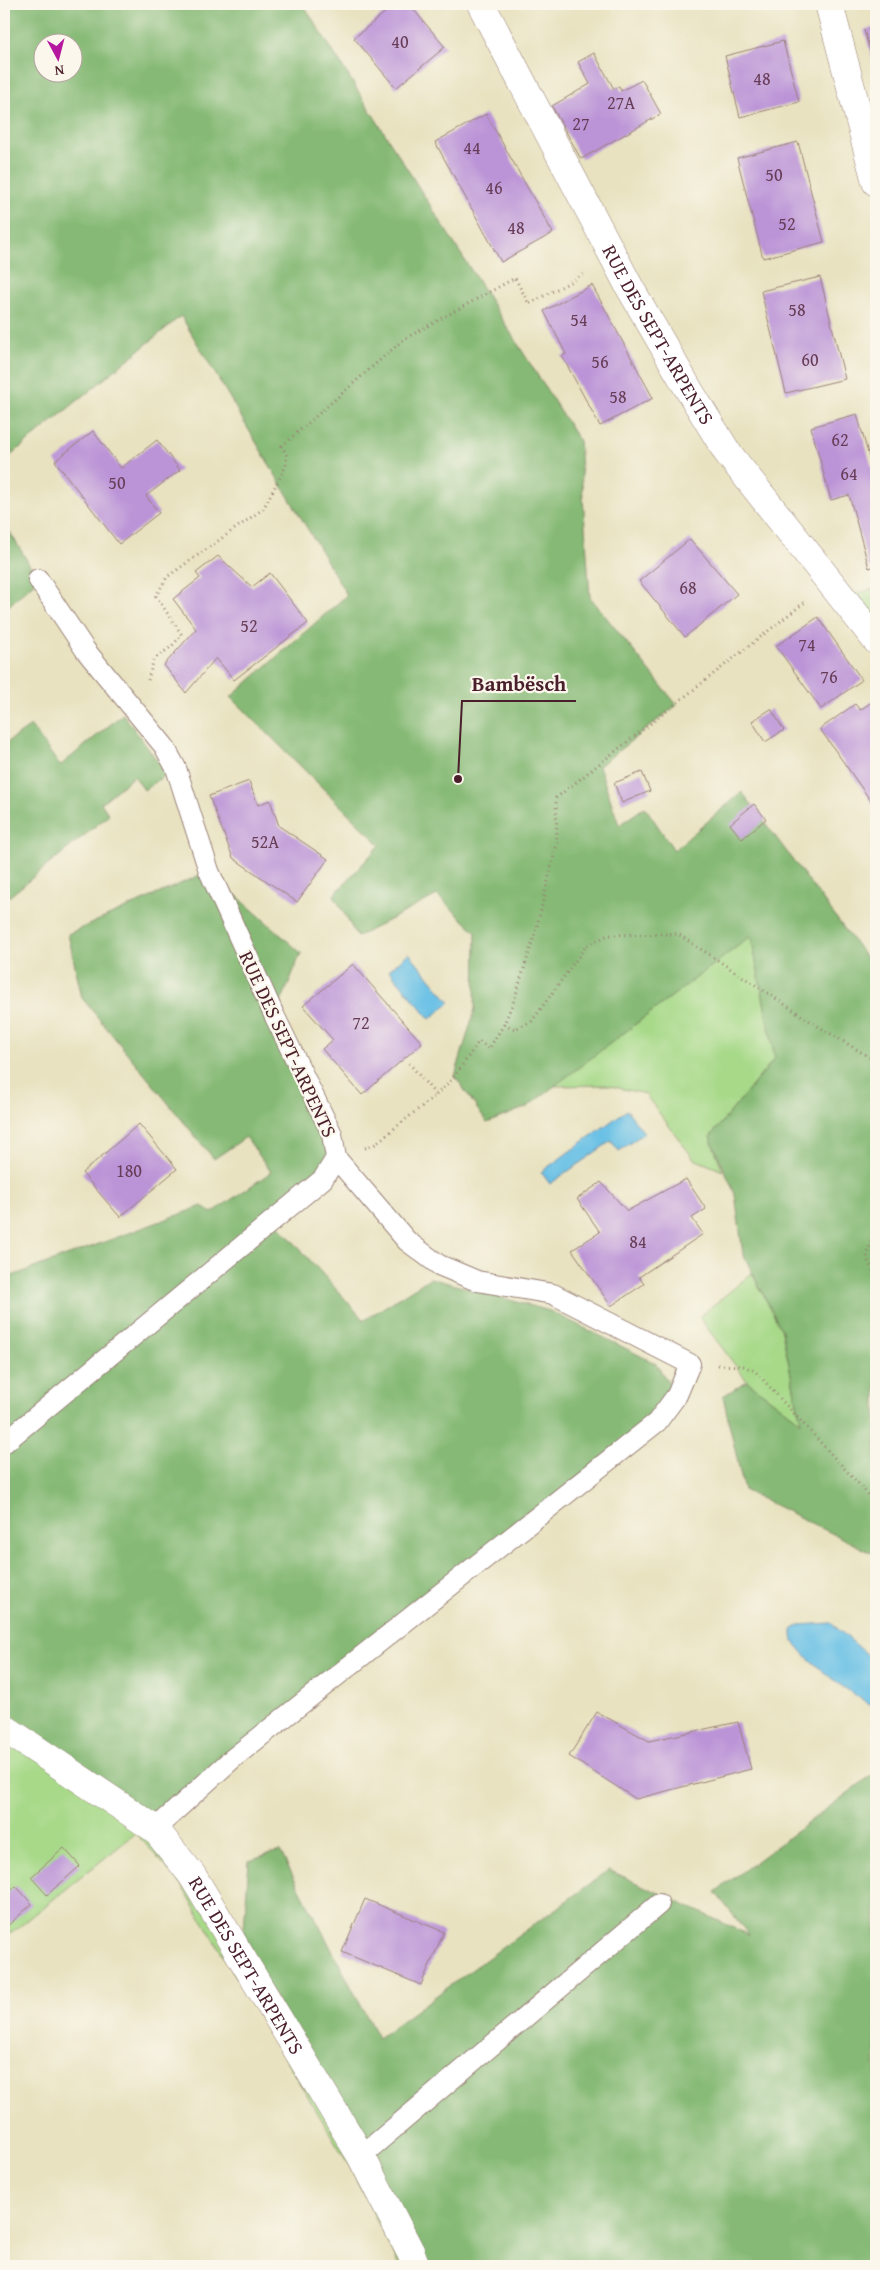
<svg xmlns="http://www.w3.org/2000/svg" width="880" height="2270" viewBox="0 0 880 2270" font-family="'Gentium Book Plus',serif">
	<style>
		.green { fill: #a7d989; stroke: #787c5a }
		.forest { fill: #85b975; stroke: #686c50; fill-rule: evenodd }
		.water { fill: #67c0e5; stroke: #587088 }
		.building { fill: #bb94d7 }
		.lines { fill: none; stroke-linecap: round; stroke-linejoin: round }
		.service-casing { stroke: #998076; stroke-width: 22 }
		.minor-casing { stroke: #998076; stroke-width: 29 }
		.path { stroke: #998076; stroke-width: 3; stroke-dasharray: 1 4; stroke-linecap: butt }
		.service { stroke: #fff; stroke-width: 20 }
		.minor { stroke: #fff; stroke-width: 28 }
		.labels { text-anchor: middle; stroke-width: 4.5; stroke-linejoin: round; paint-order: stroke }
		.number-label { font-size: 18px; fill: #663c56 }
		.street-label { font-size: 20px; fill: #4a1f2b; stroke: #fbf7ec }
		.leader { fill: none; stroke: #4a1f2b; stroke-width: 2 }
		.callout-dot { fill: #4a1f2b; stroke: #fbf7ec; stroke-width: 2 }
		.callout-label { font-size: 21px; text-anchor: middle; font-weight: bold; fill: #4a1f2b; stroke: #fbf7ec; stroke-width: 4.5; stroke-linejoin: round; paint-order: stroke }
	</style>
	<rect width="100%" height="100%" fill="#fbf7ec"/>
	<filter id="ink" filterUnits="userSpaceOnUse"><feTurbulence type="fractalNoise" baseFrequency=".02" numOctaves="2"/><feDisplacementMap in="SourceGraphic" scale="10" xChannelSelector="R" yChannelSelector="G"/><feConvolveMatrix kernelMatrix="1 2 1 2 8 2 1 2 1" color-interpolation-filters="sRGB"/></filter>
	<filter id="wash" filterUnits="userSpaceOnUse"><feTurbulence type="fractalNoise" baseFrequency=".0096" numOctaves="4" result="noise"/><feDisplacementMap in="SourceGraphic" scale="20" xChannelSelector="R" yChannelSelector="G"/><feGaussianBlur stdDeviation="1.12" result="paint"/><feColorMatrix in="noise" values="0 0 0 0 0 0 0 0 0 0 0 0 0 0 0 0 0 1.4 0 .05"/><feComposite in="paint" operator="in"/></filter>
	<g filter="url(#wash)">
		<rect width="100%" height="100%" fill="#e8e2c0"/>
		<!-- green -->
		<path class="green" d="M 876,588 L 876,622 L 854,594 Z
			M 751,936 L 775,1058 L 710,1137 L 723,1171 L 694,1159 L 645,1094 L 606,1085 L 554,1086 Z
			M 752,1273 L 782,1331 L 801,1422 L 747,1381 L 699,1317 Z
			M 4,1728 L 155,1829 L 428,2266 L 400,2266 L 349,2165 L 180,1883 L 136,1833 L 4,1939 Z"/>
		<!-- forest -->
		<path class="forest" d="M 4,4 L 303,4 L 579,441 L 590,597 L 677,705 L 599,766 L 619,825 L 645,807 L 674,850 L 742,792 L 876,971 L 876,1555 L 744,1490 L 723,1396 L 747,1381 L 801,1422 L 782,1331 L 743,1254 L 735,1194 L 710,1137 L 775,1058 L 751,936 L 527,1107 L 487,1123 L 455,1076 L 475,1009 L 476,932 L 437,895 L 357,937 L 334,895 L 380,845 L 231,697 L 347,595 L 181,316 L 4,461 ZM 42,42 L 72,42 L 72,72 L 42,72 Z
			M 4,522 L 38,579 L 4,610 Z
			M 123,714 L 167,774 L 144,790 L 134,776 L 101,803 L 109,815 L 4,901 L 4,744 L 31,726 L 60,766 Z
			M 209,871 L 301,953 L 275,1017 L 336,1158 L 273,1219 L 364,1320 L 430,1278 L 550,1311 L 655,1363 L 677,1395 L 155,1829 L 4,1728 L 4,1374 L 9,1369 L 4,1362 L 4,1279 L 202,1206 L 212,1213 L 271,1172 L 246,1137 L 214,1159 L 82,998 L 68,934 Z
			M 876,1772 L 876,2266 L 428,2266 L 243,1942 L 249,1861 L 280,1851 L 378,2038 L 609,1870 L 749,1935 L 715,1892 Z"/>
		<!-- water -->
		<path class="water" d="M 409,953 L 450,1002 L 430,1019 L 389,970 Z
			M 627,1110 L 644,1133 L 619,1151 L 611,1141 L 550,1184 L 541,1172 Z
			M 831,1623 L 868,1655 L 876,1666 L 876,1701 L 870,1704 C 849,1693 806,1661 794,1641 C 792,1638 792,1634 792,1630 L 799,1625 Z"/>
		<g id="blocks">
			<!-- building -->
			<path class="building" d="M 395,4 L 409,4 L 445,47 L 396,88 L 354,38 Z
				M 876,27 L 876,72 L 864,30 Z
				M 783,41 L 799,102 L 740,117 L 725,56 Z
				M 594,53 L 614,89 L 619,86 L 621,91 L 642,80 L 661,114 L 581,159 L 552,106 L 590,84 L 578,62 Z
				M 486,114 L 553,233 L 501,262 L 435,142 Z
				M 798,142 L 824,242 L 763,258 L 737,158 Z
				M 820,277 L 845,379 L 786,393 L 761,291 Z
				M 592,285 L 653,398 L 600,426 L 562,356 L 566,354 L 544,311 Z
				M 857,414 L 876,482 L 876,566 L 869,568 L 849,495 L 831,500 L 811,427 Z
				M 93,431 L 121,468 L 157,440 L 180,470 L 146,496 L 159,513 L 119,544 L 55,461 Z
				M 690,539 L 737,594 L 685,637 L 639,581 Z
				M 218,556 L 252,587 L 270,573 L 308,623 L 234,680 L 216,658 L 186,693 L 164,665 L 196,629 L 173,599 L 200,578 L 196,573 Z
				M 818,617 L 862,680 L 821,709 L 776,646 Z
				M 876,699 L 876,802 L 873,804 L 820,729 L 855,704 L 860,710 Z
				M 771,709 L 784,730 L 765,742 L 752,721 Z
				M 642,772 L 650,791 L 622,803 L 614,783 Z
				M 249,781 L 258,805 L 270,800 L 279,826 L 328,859 L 297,902 L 233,858 L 209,796 Z
				M 754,804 L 766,819 L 742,839 L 730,824 Z
				M 353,964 L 422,1043 L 362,1095 L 322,1049 L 333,1040 L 303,1006 Z
				M 139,1124 L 177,1169 L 120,1217 L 82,1173 Z
				M 686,1179 L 706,1209 L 692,1218 L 703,1234 L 639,1277 L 644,1284 L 611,1306 L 572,1250 L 600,1232 L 577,1199 L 601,1182 L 627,1211 Z
				M 597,1712 L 649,1741 L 738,1722 L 751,1769 L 636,1799 L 569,1756 Z
				M 64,1848 L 80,1866 L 47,1895 L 31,1877 Z
				M 16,1886 L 32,1904 L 4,1929 L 4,1897 Z
				M 365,1899 L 444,1932 L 421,1985 L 342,1952 Z"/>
		</g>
	</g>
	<g filter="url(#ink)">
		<use href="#blocks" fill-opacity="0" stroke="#998076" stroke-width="1"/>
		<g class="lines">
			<!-- service casing -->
			<g class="service-casing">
				<path id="service" d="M 4,1443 L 323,1179 L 336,1158 L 332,1134 L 275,1017 L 209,871 L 176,768 L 164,746 L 86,651 L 38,579
					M 155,1829 L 232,1759 L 657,1422 L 677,1395 L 690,1364 L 553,1294 L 477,1281 L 439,1265 L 407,1241 L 336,1158
					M 361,2156 L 659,1904"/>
			</g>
			<!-- minor casing -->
			<g class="minor-casing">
				<g id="minor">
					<path id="s1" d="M 481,4 L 630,288 L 689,390 L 727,452 L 876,640"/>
					<path d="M 829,4 L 876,182"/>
					<path id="s2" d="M 4,1728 L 155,1829 L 192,1875 L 361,2156 L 411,2253 L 416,2266"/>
				</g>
			</g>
			<!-- path -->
			<path class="path" d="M 148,680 L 154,659 L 171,647 L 182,635 L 156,596 L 167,577 L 263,509 L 286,466 L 287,456 L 282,446 L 404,339 L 515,278 L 529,304 L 585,274
				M 504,1024 L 515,1029 L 532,1021 L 586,946 L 608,935 L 678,934 L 816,1025 L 876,1061
				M 436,1095 L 455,1076 L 479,1041 L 489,1049 L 504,1024 L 515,998 L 536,930 L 557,843 L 556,798 L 805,602
				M 365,1148 L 375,1144 L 436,1095 L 408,1062
				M 876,1244 L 871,1242 L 867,1258 L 876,1279
				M 718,1365 L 743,1366 L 755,1371 L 876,1503"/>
			<!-- service -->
			<use href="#service" class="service"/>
			<!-- minor -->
			<use href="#minor" class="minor"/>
		</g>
	</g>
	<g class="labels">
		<!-- number labels -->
		<g class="number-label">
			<text x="400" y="48">40</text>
			<text x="762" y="85">48</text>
			<text x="621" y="109">27A</text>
			<text x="581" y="130">27</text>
			<text x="472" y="154">44</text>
			<text x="774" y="181">50</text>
			<text x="494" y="194">46</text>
			<text x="787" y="230">52</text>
			<text x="516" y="234">48</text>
			<text x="797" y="316">58</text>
			<text x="579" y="326">54</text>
			<text x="810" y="366">60</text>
			<text x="600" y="368">56</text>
			<text x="618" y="403">58</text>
			<text x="840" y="446">62</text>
			<text x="849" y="480">64</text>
			<text x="117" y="489">50</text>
			<text x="688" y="594">68</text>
			<text x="249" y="632">52</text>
			<text x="807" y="651">74</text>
			<text x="829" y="683">76</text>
			<text x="265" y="848">52A</text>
			<text x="361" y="1029">72</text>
			<text x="129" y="1177">180</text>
			<text x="638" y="1248">84</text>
		</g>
		<!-- street labels -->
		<g class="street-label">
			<text dy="7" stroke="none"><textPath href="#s1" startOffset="375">RUE DES SEPT-ARPENTS</textPath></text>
			<text transform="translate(288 1044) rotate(65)" y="7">RUE DES SEPT-ARPENTS</text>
			<text dy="7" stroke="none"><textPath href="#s2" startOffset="346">RUE DES SEPT-ARPENTS</textPath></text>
		</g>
	</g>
	<!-- callouts -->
	<path class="leader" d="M458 779L462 701H576"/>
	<circle class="callout-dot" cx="458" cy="779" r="5"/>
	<g class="callout-label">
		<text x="519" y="691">Bambësch</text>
	</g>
	<!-- margin -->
	<rect width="880" height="2270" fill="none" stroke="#fbf7ec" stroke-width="20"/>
	<!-- north arrow -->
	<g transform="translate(58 58) rotate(173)"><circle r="24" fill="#fbf7ec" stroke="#b4a19f"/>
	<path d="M0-4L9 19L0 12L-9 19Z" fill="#b5179e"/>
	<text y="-8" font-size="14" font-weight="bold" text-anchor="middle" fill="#4a1f2b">N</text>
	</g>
</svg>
